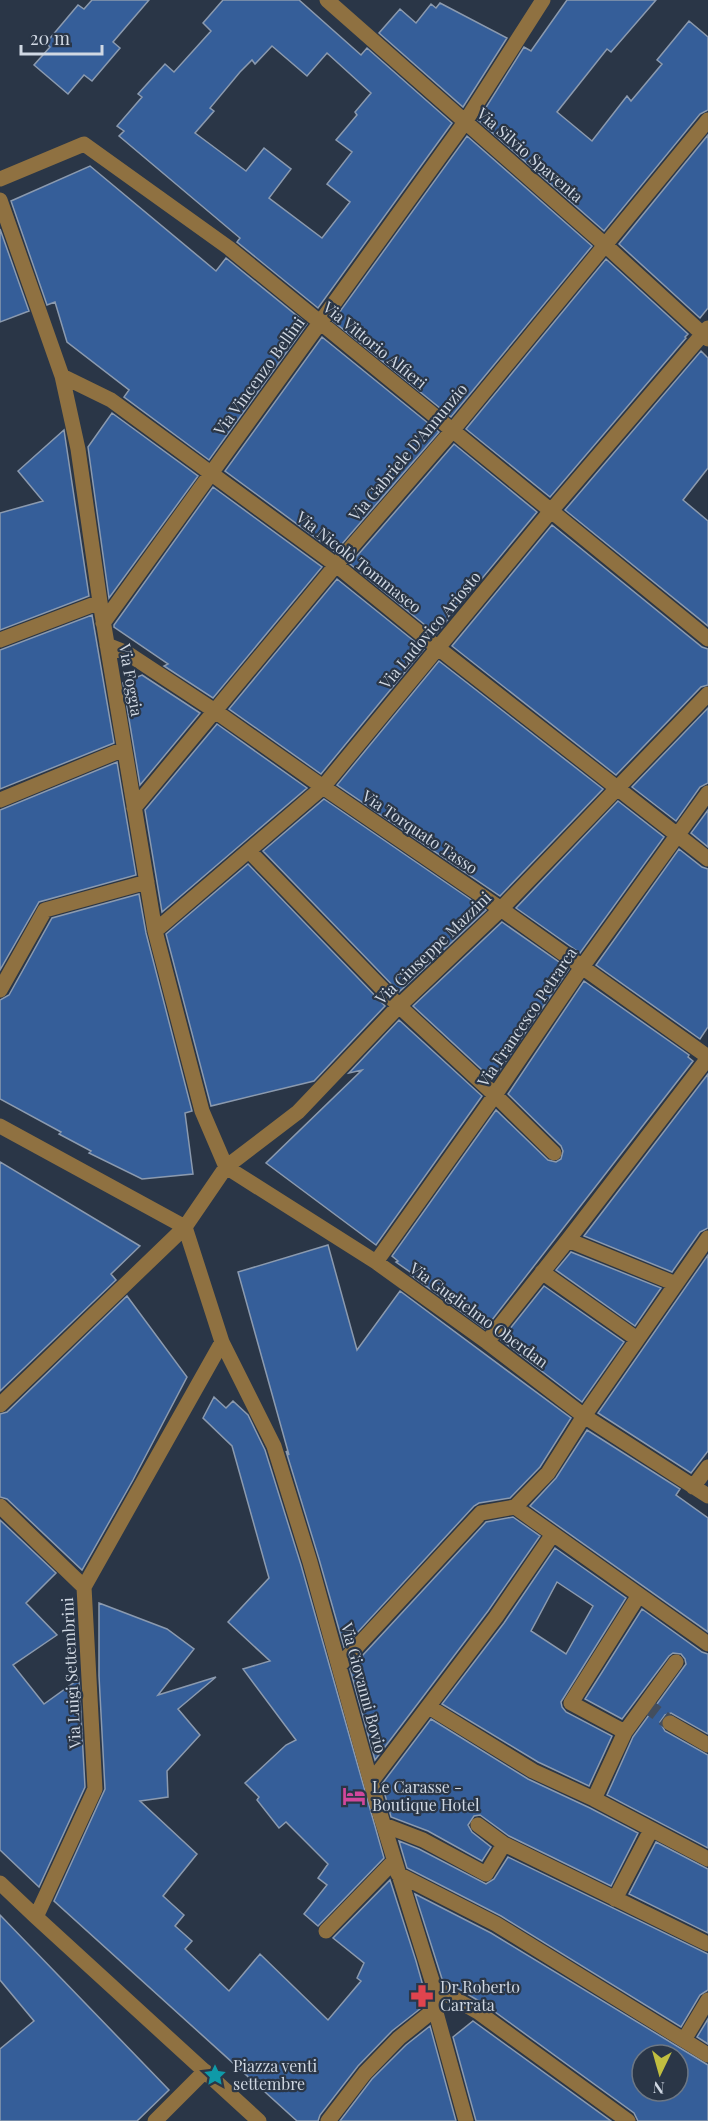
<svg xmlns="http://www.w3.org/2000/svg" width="708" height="2121" viewBox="0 0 708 2121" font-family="'Playfair Display',serif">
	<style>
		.building { fill: #355e99; stroke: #8b9aaf; stroke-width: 1.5; fill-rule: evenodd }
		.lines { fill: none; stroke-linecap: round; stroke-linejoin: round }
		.minor-tunnel { stroke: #434e5e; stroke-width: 15; stroke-dasharray: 15 8; stroke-linecap: butt }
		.minor { stroke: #8f7141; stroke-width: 15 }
		.labels { text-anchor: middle; stroke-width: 4.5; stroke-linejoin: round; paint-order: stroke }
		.street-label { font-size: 16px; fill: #d0d8e3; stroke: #2a3647 }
		.poi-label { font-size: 16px; fill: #d0d8e3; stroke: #2a3647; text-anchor: start }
	</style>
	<rect width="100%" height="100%" fill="#2a3647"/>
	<!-- building -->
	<path class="building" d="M 92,0 L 149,0 L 113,42 L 120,48 L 92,81 L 84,75 L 68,94 L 34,65 L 50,47 L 46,43 L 78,5 L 84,9 Z
		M 223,0 L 299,0 L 361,55 L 367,48 L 452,123 L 318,308 L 237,242 L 240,238 L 119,136 L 124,131 L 117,126 L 142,97 L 138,94 L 165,64 L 174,72 L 211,31 L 203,23 ZM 272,46 L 307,76 L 327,53 L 371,93 L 355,112 L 357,115 L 336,140 L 352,152 L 327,184 L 350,202 L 322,238 L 269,198 L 291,169 L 264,148 L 246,171 L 195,133 L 214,111 L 210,108 L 240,72 L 252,60 L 255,64 Z
		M 567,0 L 656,0 L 611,52 L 607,49 L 557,112 L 592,141 L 627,96 L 631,101 L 662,64 L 657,60 L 689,21 L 708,37 L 708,110 L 700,114 L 604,231 L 478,120 L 524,47 L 531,51 Z
		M 440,3 L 507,38 L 463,107 L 379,33 L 400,9 L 416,23 L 431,4 L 436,8 Z
		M 708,135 L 708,308 L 700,318 L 619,244 Z
		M 467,136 L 592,246 L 451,417 L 333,321 Z
		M 90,166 L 216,271 L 226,258 L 307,324 L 209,460 L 124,397 L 129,390 L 67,342 L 55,302 L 47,305 L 11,201 Z
		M 0,229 L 29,311 L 0,322 Z
		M 606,259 L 688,334 L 685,337 L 686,338 L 550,497 L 466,429 Z
		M 322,337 L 439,432 L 335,552 L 225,471 Z
		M 701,351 L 708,358 L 708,468 L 683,500 L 708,521 L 708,626 L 565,510 Z
		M 112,413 L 198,476 L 109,598 L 88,447 Z
		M 64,430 L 89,596 L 0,630 L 0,513 L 43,501 L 18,471 Z
		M 454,444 L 537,512 L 436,634 L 350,564 Z
		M 213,487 L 322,567 L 213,698 L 164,666 L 168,664 L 114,627 L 114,625 Z
		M 552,525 L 702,647 L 708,649 L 708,685 L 701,687 L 616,775 L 452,646 Z
		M 337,579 L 424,649 L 321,774 L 229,709 Z
		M 92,615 L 114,743 L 0,789 L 0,650 Z
		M 439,661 L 603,789 L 500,896 L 337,785 Z
		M 142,675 L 200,713 L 140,785 L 123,683 Z
		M 708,708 L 708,783 L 700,787 L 676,821 L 632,787 Z
		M 217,724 L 307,788 L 162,912 L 145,810 Z
		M 117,762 L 136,875 L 39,902 L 0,970 L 0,810 Z
		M 324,799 L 486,910 L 399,992 L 263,851 Z
		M 618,801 L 664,837 L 580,953 L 516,908 Z
		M 708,810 L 708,847 L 691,833 Z
		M 679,849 L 702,867 L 708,869 L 708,1027 L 700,1039 L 596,965 Z
		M 248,864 L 385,1006 L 314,1081 L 211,1106 L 166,934 Z
		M 139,894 L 146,933 L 192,1111 L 185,1113 L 193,1174 L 142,1179 L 89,1153 L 91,1151 L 59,1134 L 61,1132 L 0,1099 L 0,1000 L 9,995 L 52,918 Z
		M 502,922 L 569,969 L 493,1080 L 413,1006 Z
		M 584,981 L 689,1055 L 688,1057 L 693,1061 L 485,1329 L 411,1275 L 413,1274 L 396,1262 L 398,1261 L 392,1256 L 496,1110 L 548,1160 L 556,1162 L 561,1159 L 563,1151 L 561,1146 L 508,1094 Z
		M 399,1020 L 482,1096 L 376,1245 L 266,1163 L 362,1070 L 349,1073 Z
		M 708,1074 L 708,1228 L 700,1232 L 672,1272 L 584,1236 Z
		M 0,1162 L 140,1246 L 111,1274 L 116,1280 L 0,1391 Z
		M 328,1245 L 357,1350 L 400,1291 L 571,1418 L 540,1467 L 510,1498 L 479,1503 L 474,1506 L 344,1647 L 319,1559 L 286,1451 L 289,1455 L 238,1272 Z
		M 571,1252 L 661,1288 L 635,1326 L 556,1270 Z
		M 708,1255 L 708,1451 L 691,1473 L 598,1413 Z
		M 544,1286 L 624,1342 L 582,1402 L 501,1340 Z
		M 127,1296 L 187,1377 L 133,1480 L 82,1570 L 7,1499 L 0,1497 L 0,1414 L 7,1412 Z
		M 214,1397 L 226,1408 L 233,1401 L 248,1415 L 265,1450 L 301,1565 L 384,1858 L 318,1926 L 304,1914 L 327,1885 L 318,1878 L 328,1864 L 286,1822 L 279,1828 L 257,1800 L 259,1797 L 245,1783 L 286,1745 L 296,1740 L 243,1669 L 270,1661 L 228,1622 L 269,1578 L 232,1446 L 203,1418 Z
		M 587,1430 L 680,1489 L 676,1495 L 708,1518 L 708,1632 L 530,1506 L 556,1478 Z
		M 513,1517 L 540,1536 L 488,1611 L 375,1760 L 350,1669 L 486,1522 Z
		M 0,1520 L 56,1573 L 26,1603 L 57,1635 L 13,1665 L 44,1704 L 79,1679 L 85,1787 L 39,1887 L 0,1850 Z
		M 555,1548 L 626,1598 L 561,1702 L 562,1707 L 566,1712 L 612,1736 L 589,1786 L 538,1762 L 442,1704 L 504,1623 ZM 557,1582 L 593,1606 L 566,1654 L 531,1631 Z
		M 99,1603 L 167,1629 L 194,1649 L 158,1695 L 216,1677 L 178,1709 L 200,1735 L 167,1771 L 168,1797 L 140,1801 L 197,1854 L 163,1896 L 184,1915 L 175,1926 L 192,1941 L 185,1949 L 229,1991 L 260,1954 L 328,2020 L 361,1981 L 357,1978 L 364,1963 L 333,1938 L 390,1880 L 416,1961 L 425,1993 L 425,2005 L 392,2031 L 358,2066 L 320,2115 L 318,2121 L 297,2121 L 54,1901 L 105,1789 L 99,1676 Z
		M 642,1609 L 702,1652 L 708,1654 L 708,1734 L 671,1713 L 665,1715 L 660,1722 L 665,1731 L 708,1755 L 708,1848 L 607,1795 L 633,1737 L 686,1664 L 685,1659 L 681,1654 L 673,1653 L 669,1656 L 622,1719 L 585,1699 Z
		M 431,1719 L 528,1779 L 590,1808 L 638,1833 L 611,1886 L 509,1836 L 480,1815 L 474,1816 L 468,1825 L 472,1832 L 491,1847 L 482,1861 L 428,1831 L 391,1817 L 382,1784 Z
		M 399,1841 L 419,1849 L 486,1884 L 494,1879 L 508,1857 L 708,1954 L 708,1990 L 700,1995 L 681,2027 L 501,1916 L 407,1868 Z
		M 656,1842 L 708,1869 L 708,1933 L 629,1894 Z
		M 415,1894 L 491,1933 L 708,2065 L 708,2121 L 638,2121 L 634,2113 L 484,2004 L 442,1979 ZM 642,2055 L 678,2055 L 678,2091 L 642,2091 Z
		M 0,1915 L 169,2090 L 137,2121 L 0,2121 L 0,2049 L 34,2021 L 0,1980 Z
		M 708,2019 L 708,2044 L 697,2037 Z
		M 473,2021 L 611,2121 L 476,2121 L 453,2037 Z
		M 430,2026 L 456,2121 L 340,2121 L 372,2079 L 406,2045 Z"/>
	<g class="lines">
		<!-- minor-tunnel -->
		<path class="minor-tunnel" d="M 645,1704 L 670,1723"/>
		<!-- minor -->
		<path class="minor" d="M 327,0 L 604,244 L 708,339
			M 0,179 L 84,144 L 229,248 L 708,639
			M 0,200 L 62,376 L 78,449 L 100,602 L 155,931 L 202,1111 L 226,1167 L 376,1262 L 487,1342 L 584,1416 L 708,1496
			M 62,376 L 111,400 L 336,565 L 438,648 L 708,859
			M 103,623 L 465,122 L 543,0
			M 0,640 L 100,602
			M 107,645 L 127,653 L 215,711 L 323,787 L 501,909 L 708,1057
			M 0,800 L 124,749
			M 134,808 L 336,565 L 452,431 L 708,120
			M 249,851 L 399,1006 L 495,1095 L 554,1153
			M 155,931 L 323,787 L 550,512 L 708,328
			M 0,990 L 45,910 L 147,882
			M 0,1126 L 185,1227
			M 185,1227 L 222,1342 L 274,1446 L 310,1562 L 377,1804 L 434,1987 L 435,2009 L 466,2121
			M 568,1240 L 676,1284
			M 376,1262 L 495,1095 L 582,967 L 708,793
			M 542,1272 L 637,1339
			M 487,1342 L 568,1240 L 708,1058
			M 0,1405 L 185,1227 L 226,1167 L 298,1112 L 399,1006 L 501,909 L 708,694
			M 693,1487 L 708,1467
			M 0,1506 L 84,1587
			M 515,1507 L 548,1473 L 584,1416 L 708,1238
			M 515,1507 L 708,1644
			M 339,1666 L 481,1513 L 515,1507
			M 429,1707 L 533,1771 L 594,1799 L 708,1859
			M 670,1723 L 708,1745
			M 625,1732 L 571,1703 L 639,1595
			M 371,1782 L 496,1617 L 553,1534
			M 594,1799 L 625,1732 L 676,1662
			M 384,1825 L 423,1840 L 486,1874 L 504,1844
			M 478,1825 L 504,1844 L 708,1944
			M 398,1874 L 496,1924 L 708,2055
			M 0,1883 L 36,1917 L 259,2121
			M 615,1899 L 651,1830
			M 36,1917 L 95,1789 L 84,1587 L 222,1342
			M 326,1931 L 394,1861
			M 434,1987 L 478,2012 L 628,2121
			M 684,2040 L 708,2000
			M 155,2121 L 205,2071
			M 328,2121 L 365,2073 L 399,2038 L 435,2009"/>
	</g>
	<!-- icons -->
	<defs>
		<g id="hotel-bare" transform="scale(1.8)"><path d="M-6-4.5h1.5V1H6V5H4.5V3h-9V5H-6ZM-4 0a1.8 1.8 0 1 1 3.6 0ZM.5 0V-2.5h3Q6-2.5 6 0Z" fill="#d1479c" stroke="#2a3647" stroke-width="2.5" paint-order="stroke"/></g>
		<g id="pharmacy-bare" transform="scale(1.8)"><path d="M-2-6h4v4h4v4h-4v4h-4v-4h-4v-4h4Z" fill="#e0444e" stroke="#2a3647" stroke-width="2.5" paint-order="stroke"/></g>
		<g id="sight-bare" transform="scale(1.8)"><path d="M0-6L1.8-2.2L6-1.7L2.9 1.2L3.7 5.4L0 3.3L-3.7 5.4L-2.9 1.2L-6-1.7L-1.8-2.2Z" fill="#0f9aa8" stroke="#2a3647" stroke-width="2.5" paint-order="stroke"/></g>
	</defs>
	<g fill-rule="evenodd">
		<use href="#hotel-bare" x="354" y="1796"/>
		<use href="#pharmacy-bare" x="422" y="1996"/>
		<use href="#sight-bare" x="215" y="2075"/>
	</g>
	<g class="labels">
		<!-- street labels -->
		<g class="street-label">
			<text transform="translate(530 155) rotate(41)" y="6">Via Silvio Spaventa</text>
			<text transform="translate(375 345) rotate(39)" y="6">Via Vittorio Alfieri</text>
			<text transform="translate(259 376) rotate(-54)" y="6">Via Vincenzo Bellini</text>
			<text transform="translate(408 452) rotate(-50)" y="6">Via Gabriele D'Annunzio</text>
			<text transform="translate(359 562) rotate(38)" y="6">Via Nicolò Tommaseo</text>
			<text transform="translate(430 630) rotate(-50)" y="6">Via Ludovico Ariosto</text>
			<text transform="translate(131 680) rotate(80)" y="6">Via Foggia</text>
			<text transform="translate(420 832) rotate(34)" y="6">Via Torquato Tasso</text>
			<text transform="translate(433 948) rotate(-44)" y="6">Via Giuseppe Mazzini</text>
			<text transform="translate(527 1017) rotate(-56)" y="6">Via Francesco Petrarca</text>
			<text transform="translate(479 1315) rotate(36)" y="6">Via Guglielmo Oberdan</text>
			<text transform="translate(71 1673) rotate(-93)" y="6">Via Luigi Settembrini</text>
			<text transform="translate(364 1688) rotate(75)" y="6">Via Giovanni Bovio</text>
		</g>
		<!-- poi labels -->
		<g class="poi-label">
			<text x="372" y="1793">Le Carasse -<tspan x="372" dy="18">Boutique Hotel</tspan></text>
			<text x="440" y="1993">Dr Roberto<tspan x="440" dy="18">Carrata</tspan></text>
			<text x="233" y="2072">Piazza venti<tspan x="233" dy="18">settembre</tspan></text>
		</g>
	</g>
	<!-- north arrow -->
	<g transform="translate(660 2073) rotate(185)"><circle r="28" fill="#2a3647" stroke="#6c7785" stroke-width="1.5"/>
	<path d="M0-4.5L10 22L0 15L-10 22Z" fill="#c0be40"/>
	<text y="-9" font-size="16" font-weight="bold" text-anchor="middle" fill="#d0d8e3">N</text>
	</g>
	<!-- scale -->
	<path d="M21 45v9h81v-9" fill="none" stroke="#d0d8e3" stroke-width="3"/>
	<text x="30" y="45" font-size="18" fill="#d0d8e3" stroke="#2a3647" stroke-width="4.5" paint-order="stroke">20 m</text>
</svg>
